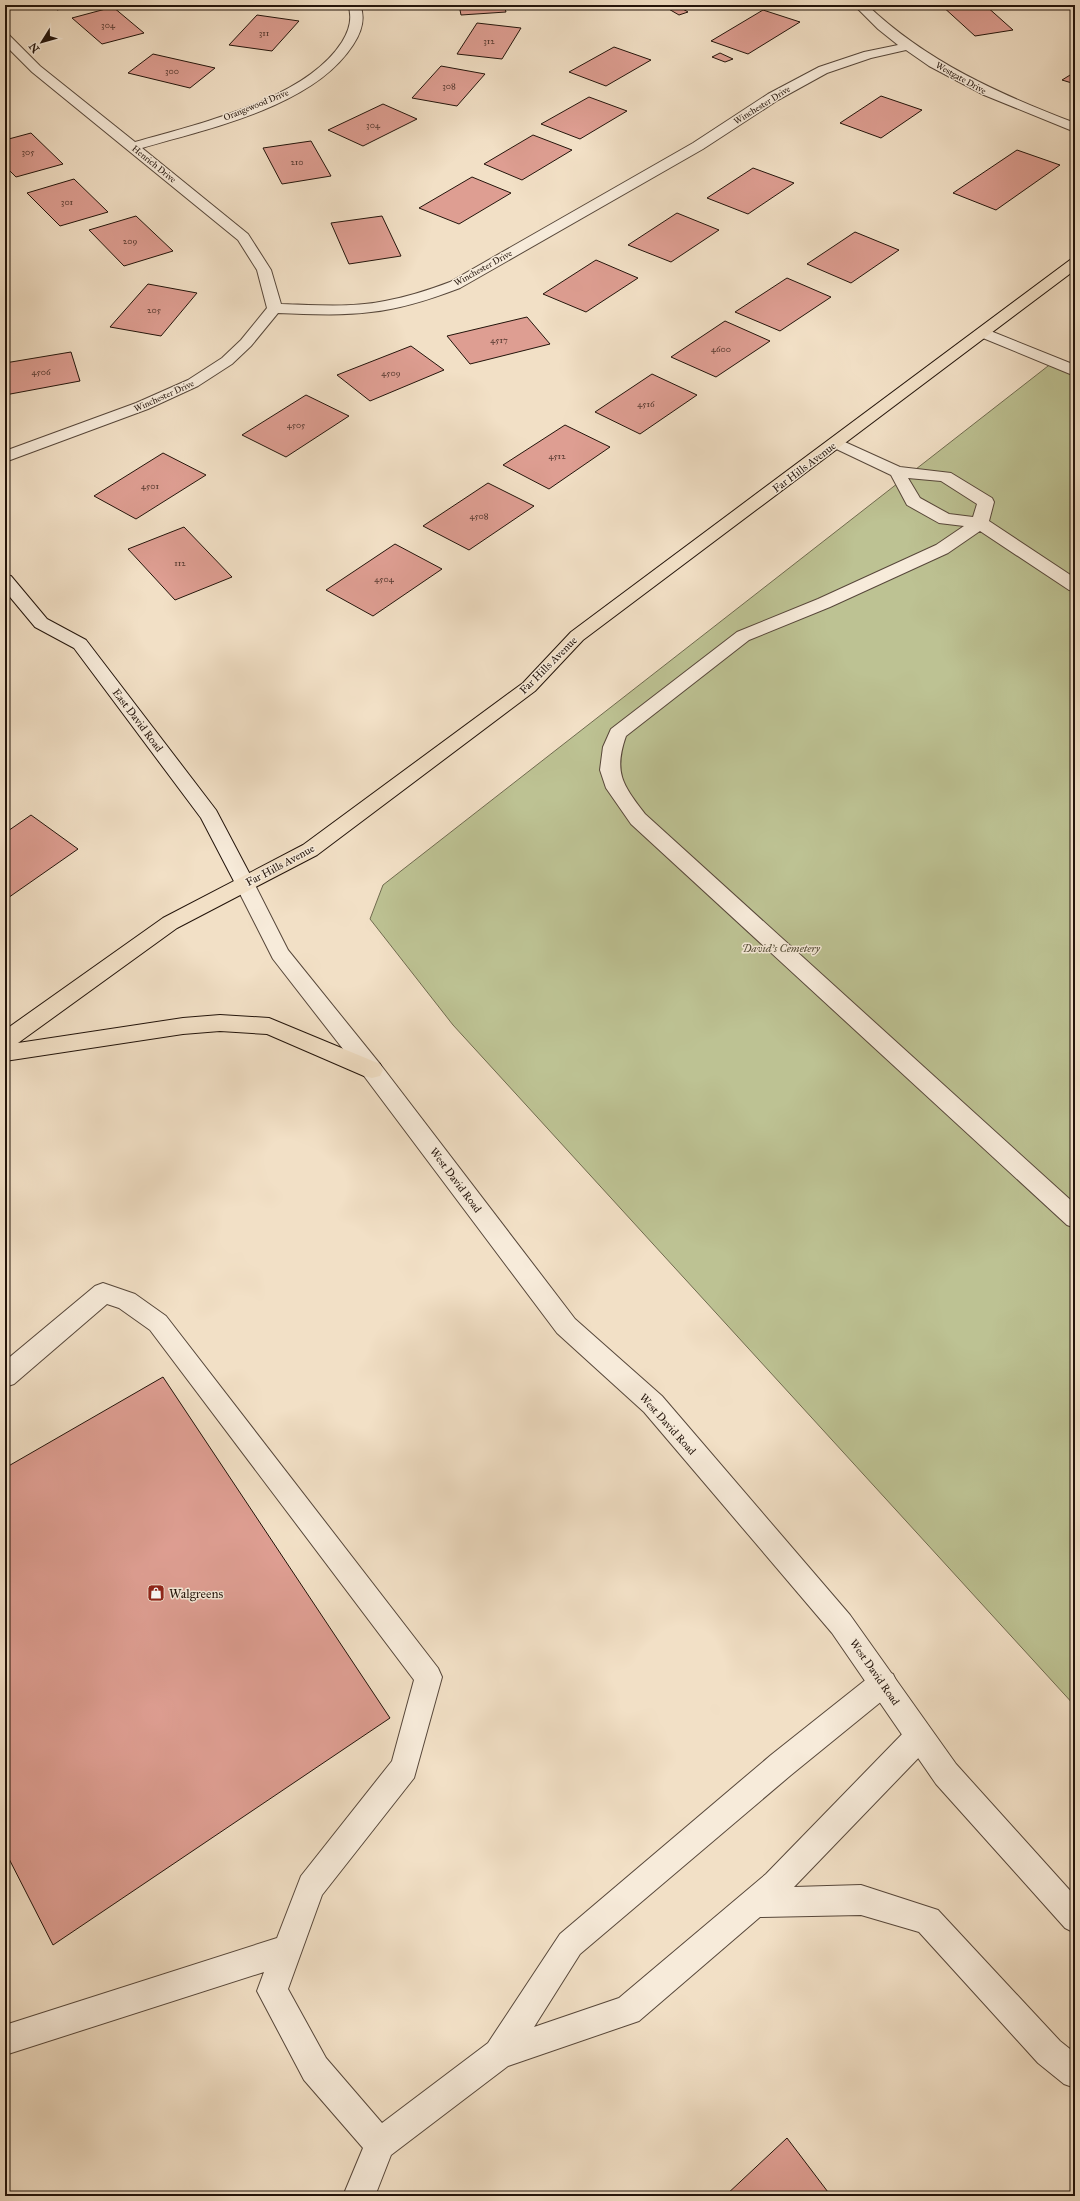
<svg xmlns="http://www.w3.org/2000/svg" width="1080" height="2201" viewBox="0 0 1080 2201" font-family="'IM FELL Great Primer',serif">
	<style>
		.green { fill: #bdc293; stroke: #706b4f }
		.building { fill: #de9e92; stroke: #23140b }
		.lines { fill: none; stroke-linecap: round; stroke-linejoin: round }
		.lane-casing { stroke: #57473a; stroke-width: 2 }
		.street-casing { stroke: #57473a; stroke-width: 2 }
		.secondary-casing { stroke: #23140b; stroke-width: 2 }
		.primary-casing { stroke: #23140b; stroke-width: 2 }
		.lane { fill: #f7ebda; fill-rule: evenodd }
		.street { fill: #f7ebda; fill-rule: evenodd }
		.secondary { fill: #f7ebda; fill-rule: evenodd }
		.primary { fill: #f2e0c6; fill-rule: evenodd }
		.labels { text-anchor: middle; stroke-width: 3; stroke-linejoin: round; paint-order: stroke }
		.number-label { font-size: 9px; fill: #52362d }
		.far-street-label { font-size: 9px; fill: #23140b; stroke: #f7ebda }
		.street-label { font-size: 11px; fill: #23140b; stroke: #f7ebda }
		.park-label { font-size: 11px; font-style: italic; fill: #59513b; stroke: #f7ebda }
		.near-poi-label { font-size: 13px; fill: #23140b; stroke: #f7ebda; text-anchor: start }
	</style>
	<rect width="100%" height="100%" fill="#f2e0c6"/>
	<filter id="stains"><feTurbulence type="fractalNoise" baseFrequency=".005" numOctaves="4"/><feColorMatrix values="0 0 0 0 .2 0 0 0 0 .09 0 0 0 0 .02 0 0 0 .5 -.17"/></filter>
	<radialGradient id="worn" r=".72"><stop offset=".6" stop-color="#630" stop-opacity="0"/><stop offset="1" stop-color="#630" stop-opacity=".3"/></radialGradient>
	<!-- green -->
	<path class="green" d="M 1057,359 L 1075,370 L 1075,1706 L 453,1025 L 370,919 L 383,885 Z"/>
	<!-- building -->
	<path class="building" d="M 52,5 L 75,5 L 57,10 Z
		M 459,5 L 504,5 L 506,12 L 461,15 Z
		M 676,5 L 688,12 L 679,15 L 667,8 Z
		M 941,5 L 985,5 L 1013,30 L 975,36 Z
		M 113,7 L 144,33 L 102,44 L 72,18 Z
		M 763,10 L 800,22 L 748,54 L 711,41 Z
		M 257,15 L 299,21 L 272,51 L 229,45 Z
		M 477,23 L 521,28 L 502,59 L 457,54 Z
		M 614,47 L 651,60 L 606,86 L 569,72 Z
		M 720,53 L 733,59 L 725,62 L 712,57 Z
		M 153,54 L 215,68 L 190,88 L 128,73 Z
		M 441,66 L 485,74 L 457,106 L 412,98 Z
		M 1075,72 L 1075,84 L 1062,80 Z
		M 881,96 L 922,110 L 881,138 L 840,123 Z
		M 589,97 L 627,111 L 580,139 L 541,124 Z
		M 383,104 L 417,119 L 363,146 L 328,130 Z
		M 31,133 L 63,164 L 16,177 L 5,166 L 5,140 Z
		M 533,135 L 572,150 L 522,180 L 484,164 Z
		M 311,141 L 331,176 L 282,184 L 263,148 Z
		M 1017,150 L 1060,165 L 996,210 L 953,193 Z
		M 753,168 L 794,183 L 748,214 L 707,198 Z
		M 472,177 L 511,193 L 459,224 L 419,208 Z
		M 74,179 L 108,212 L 60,226 L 27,193 Z
		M 677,213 L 719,230 L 671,262 L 628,245 Z
		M 136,216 L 173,251 L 124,266 L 89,230 Z
		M 382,216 L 401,256 L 349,264 L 331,223 Z
		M 855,232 L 899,250 L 851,283 L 807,264 Z
		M 596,260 L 638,278 L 586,312 L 543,294 Z
		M 787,278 L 831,297 L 780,331 L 735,312 Z
		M 148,284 L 197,293 L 161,336 L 110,327 Z
		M 527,317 L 550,344 L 470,364 L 447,336 Z
		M 725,321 L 770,341 L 716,377 L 671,357 Z
		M 411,346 L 444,370 L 370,401 L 337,375 Z
		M 71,352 L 80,381 L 5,395 L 5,363 Z
		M 652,374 L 697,395 L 640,434 L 595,412 Z
		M 306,395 L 349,416 L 286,457 L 242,435 Z
		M 565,425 L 610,447 L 549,489 L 503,465 Z
		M 163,453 L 206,475 L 136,519 L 94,496 Z
		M 488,483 L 534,506 L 469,550 L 423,526 Z
		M 184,527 L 232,577 L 175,600 L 128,549 Z
		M 395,544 L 442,569 L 373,616 L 326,590 Z
		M 31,815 L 78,849 L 5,900 L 5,833 Z
		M 163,1377 L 390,1718 L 53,1945 L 5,1851 L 5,1468 Z
		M 787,2138 L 831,2196 L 725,2196 Z"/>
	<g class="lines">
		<!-- lane casing -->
		<g class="lane-casing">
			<path id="lane" d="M 983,328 L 1075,365 L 1075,376 L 978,336 L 975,333 L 978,330 Z
				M 836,438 L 900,467 L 951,473 L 992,498 L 994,502 L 989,521 L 1075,578 L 1075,591 L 1069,590 L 980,531 L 948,553 L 830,607 L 749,640 L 626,736 C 613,773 623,785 645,814 L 1075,1204 L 1075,1228 L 1067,1225 L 631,824 L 606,788 L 600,770 L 603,747 L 611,729 L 737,632 L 818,599 L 936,545 L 964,526 L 939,523 L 907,505 L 891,475 L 830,446 L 828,443 L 830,440 ZM 908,478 L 941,481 L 977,504 L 973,517 L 949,514 L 920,498 Z
				M 103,1283 L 135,1294 L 166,1316 L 438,1668 L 442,1677 L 414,1778 L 322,1895 L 288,1989 L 326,2058 L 382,2123 L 488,2043 L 560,1934 L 771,1755 L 873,1674 L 883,1670 L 893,1674 L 897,1683 L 893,1692 L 791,1775 L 580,1954 L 534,2027 L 619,1998 L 766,1874 L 909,1727 L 919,1723 L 929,1727 L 933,1737 L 929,1747 L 794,1887 L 861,1885 L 938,1910 L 1060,2041 L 1075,2053 L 1075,2088 L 1064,2084 L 1038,2063 L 919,1932 L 861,1915 L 760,1917 L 639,2021 L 508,2066 L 391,2155 L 375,2196 L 343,2196 L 363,2148 L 304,2080 L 257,1991 L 264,1972 L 5,2055 L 5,2025 L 277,1938 L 301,1876 L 392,1761 L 414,1680 L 150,1330 L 119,1308 L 107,1304 L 14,1384 L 5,1387 L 5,1361 L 95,1286 Z"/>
		</g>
		<!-- street casing -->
		<g class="street-casing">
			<path id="street" d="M 348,5 L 360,5 C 366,19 361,33 353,45 C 313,107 209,128 142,148 L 248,234 L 271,270 L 281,304 C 315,305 351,308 385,301 C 407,297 429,290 450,282 L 693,143 L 768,94 L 819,67 L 864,52 L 898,45 L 878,29 L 854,5 L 867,5 C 927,62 999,94 1075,123 L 1075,132 L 984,95 L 929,66 L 906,50 L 871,58 L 827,73 L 778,100 L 703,149 L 460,288 C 431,299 401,309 371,312 C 340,316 309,314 278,313 L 251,346 L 232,364 L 198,386 L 148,409 L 5,462 L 5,451 L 136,403 L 188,380 L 222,358 L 241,340 L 267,308 L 257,270 L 238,240 L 32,72 L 5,45 L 5,34 L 9,35 L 40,66 L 135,142 C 197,124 305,100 342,42 C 349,31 353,18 348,5 Z
				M 245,877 L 252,879 L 288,950 L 380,1064 L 575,1319 L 662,1396 L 850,1615 L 956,1764 L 1075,1896 L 1075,1933 L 1065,1928 L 936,1784 L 832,1633 L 644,1412 L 557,1333 L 364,1076 L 273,959 L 235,884 L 238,879 Z"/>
		</g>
		<!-- secondary casing -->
		<g class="secondary-casing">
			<path id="secondary" d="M 5,575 L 11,576 L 47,619 L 86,640 L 216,810 L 255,884 L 252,889 L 245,891 L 238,889 L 201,818 L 74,648 L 35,627 L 5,591 Z"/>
		</g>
		<!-- primary casing -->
		<g class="primary-casing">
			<path id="primary" d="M 1075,259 L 1075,270 L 583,640 L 535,691 L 317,855 L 177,928 L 18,1043 L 183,1018 L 220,1015 L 269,1018 L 380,1064 L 383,1070 L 380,1076 L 372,1078 L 364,1076 L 267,1034 L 220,1031 L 183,1034 L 5,1061 L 5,1030 L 163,918 L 303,845 L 523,683 L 571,632 L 1070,260 Z"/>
		</g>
		<!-- lane -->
		<use href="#lane" class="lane"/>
		<!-- street -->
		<use href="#street" class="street"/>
		<!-- secondary -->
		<use href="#secondary" class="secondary"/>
		<!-- primary -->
		<use href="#primary" class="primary"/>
	</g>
	<!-- icons -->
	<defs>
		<g id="shop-square" transform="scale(0.9)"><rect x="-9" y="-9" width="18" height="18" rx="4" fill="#8f2418" stroke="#f7ebda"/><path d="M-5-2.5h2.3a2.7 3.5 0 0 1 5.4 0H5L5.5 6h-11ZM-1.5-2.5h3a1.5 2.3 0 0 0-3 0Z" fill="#fff"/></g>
	</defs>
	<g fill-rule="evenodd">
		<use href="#shop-square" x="156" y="1593"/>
	</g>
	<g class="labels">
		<!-- number labels -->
		<g class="number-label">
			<text x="108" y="28">304</text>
			<text x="264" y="36">311</text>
			<text x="489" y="44">312</text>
			<text x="172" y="74">300</text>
			<text x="449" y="89">308</text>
			<text x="373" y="128">304</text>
			<text x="28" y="155">305</text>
			<text x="297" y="165">210</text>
			<text x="67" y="205">301</text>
			<text x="130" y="244">209</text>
			<text x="154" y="313">205</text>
			<text x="499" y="343">4517</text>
			<text x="721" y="352">4600</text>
			<text x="41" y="375">4506</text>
			<text x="391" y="376">4509</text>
			<text x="646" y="407">4516</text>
			<text x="296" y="428">4505</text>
			<text x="557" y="459">4512</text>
			<text x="150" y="489">4501</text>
			<text x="479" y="519">4508</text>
			<text x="180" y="566">112</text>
			<text x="384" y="582">4504</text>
		</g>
		<!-- far-street labels -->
		<g class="far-street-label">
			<text transform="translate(961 78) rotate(29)" y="3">Westgate Drive</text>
			<text transform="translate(256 105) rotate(-22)" y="3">Orangewood Drive</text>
			<text transform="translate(762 105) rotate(-32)" y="3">Winchester Drive</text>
			<text transform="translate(154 164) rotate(39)" y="3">Henrich Drive</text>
			<text transform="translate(483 268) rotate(-29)" y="3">Winchester Drive</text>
			<text transform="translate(164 396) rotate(-24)" y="3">Winchester Drive</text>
		</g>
		<!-- street labels -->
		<g class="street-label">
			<text transform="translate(804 467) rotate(-37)" y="4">Far Hills Avenue</text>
			<text transform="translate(548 665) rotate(-45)" y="4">Far Hills Avenue</text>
			<text transform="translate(138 720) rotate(53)" y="4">East David Road</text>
			<text transform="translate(280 865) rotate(-28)" y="4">Far Hills Avenue</text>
			<text transform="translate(456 1180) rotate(53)" y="4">West David Road</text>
			<text transform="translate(668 1424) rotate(48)" y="4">West David Road</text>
			<text transform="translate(875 1672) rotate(55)" y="4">West David Road</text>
		</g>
		<!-- park labels -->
		<g class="park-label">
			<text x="781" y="952">David's Cemetery</text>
		</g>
		<!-- near-poi labels -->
		<g class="near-poi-label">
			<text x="169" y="1598">Walgreens</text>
		</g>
	</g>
	<!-- margin -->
	<rect width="1080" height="2201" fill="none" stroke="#f2e0c6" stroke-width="20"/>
	<rect x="6" y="6" width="1068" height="2189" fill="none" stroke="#23140b" stroke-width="2"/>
	<rect x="10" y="10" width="1060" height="2181" fill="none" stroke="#23140b"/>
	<!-- north arrow -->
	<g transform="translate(42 42) rotate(233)" stroke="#f7ebda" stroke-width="3" paint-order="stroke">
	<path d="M0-3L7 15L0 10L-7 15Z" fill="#23140b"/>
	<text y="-6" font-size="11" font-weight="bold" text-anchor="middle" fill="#23140b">N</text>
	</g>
	<rect width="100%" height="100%" filter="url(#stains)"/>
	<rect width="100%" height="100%" fill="url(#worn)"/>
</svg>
